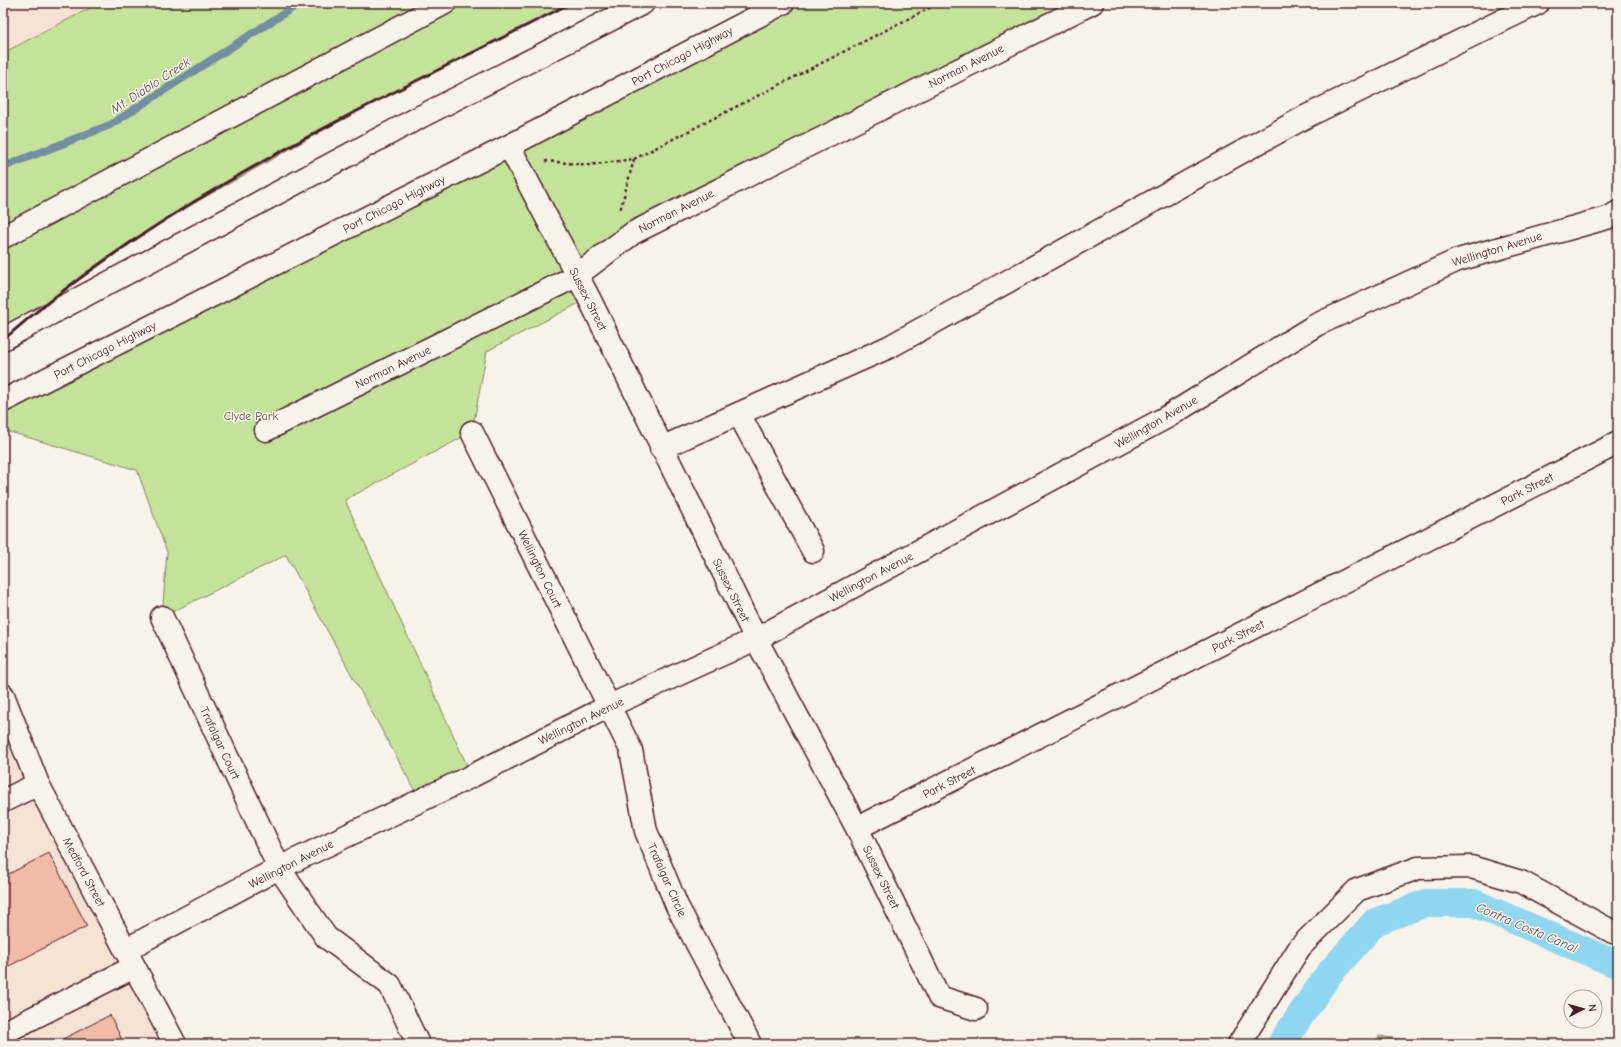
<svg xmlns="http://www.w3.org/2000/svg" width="1621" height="1047" viewBox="0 0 1621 1047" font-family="'Comic Neue',sans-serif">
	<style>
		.built { fill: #f6e2d4 }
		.green { fill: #c4e299; stroke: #878062 }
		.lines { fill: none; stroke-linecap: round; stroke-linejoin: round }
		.stream { stroke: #738da1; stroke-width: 8 }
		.canal { stroke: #8fd6f0; stroke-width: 28 }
		.building { fill: #f2bba7; stroke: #4a1f2b }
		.minor-casing { stroke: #4a1f2b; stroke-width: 25 }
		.path { stroke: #4a1f2b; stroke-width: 2.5; stroke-dasharray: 3 3; stroke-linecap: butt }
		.minor { stroke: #f7f3e8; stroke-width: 22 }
		.rail { stroke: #4a1f2b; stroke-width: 3 }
		.labels { text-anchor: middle; stroke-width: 3; stroke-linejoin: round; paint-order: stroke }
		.street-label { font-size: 12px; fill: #4a1f2b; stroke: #f7f3e8 }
		.park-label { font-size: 12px; fill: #685046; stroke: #f7f3e8 }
		.water-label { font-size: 13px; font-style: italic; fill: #5b4d5c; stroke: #f7f3e8 }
	</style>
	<rect width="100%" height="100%" fill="#f7f3e8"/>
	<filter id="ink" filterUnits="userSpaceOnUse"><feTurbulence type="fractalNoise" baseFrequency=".025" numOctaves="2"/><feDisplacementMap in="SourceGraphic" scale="8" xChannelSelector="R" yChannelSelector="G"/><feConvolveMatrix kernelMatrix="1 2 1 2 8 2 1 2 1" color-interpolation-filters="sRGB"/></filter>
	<g filter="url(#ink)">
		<!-- built -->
		<path class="built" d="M 3,3 L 100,3 L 3,53 Z
			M 3,695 L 175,1044 L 3,1044 Z"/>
		<!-- green -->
		<path class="green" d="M 100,3 L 571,3 L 350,115 L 163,221 L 68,288 L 3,340 L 3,53 Z
			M 783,3 L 1092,3 L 633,233 L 577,276 L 589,298 L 487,351 L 472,432 L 345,500 L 472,776 L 420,800 L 286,555 L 162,617 L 167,552 L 137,470 L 3,430 L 3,401 Z
			M 1379,1036 L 1430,1044 L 1373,1044 Z"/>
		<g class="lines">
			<!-- stream -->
			<path class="stream" d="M 3,167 L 110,125 L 300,3"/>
			<!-- canal -->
			<path class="canal" d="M 1281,1044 L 1328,975 L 1375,922 L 1426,903 L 1474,903 L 1618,965"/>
		</g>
		<!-- building -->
		<path class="building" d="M 49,853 L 87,926 L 3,969 L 3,877 Z
			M 110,1015 L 124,1044 L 53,1044 Z"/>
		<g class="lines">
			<!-- minor casing -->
			<g class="minor-casing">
				<path id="minor" d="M 509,146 L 589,298 L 756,639 L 857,828 L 939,997 L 976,1009
					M 3,237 L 445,3
					M 3,339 L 420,117 L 643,3
					M 3,401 L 509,146 L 783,3
					M 739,414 L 813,551
					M 266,430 L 576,276 L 633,233 L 1092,3
					M 472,432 L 631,750 L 646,831 L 677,906 L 750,1044
					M 661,448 L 889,347 L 1305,117 L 1538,3
					M 162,617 L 279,868 L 326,937 L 390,985 L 418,1044
					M 3,695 L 38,784 L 175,1044
					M 3,801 L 38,784
					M 857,828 L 1618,443
					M 125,950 L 279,868 L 472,776 L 609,706 L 756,639 L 1167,417 L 1316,325 L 1458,260 L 1610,217 L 1618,212
					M 3,1033 L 134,967
					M 1239,1044 L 1300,947 L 1357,890 L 1418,868 L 1471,867 L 1521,882 L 1613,932 L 1618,933"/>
			</g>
			<!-- path -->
			<path class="path" d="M 634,159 L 939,3
				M 545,161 L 589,165 L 634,159 L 620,211"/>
			<!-- minor -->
			<use href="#minor" class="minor"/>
			<!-- rail -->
			<path class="rail" d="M 3,340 C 167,195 378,102 571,3"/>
		</g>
	</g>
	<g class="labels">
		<!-- street labels -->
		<g class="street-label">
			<text transform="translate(682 56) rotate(-28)" y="4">Port Chicago Highway</text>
			<text transform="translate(966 66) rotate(-27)" y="4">Norman Avenue</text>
			<text transform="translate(394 204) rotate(-27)" y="4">Port Chicago Highway</text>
			<text transform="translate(676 211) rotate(-27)" y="4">Norman Avenue</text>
			<text transform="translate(1497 249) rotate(-17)" y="4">Wellington Avenue</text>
			<text transform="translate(588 299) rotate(63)" y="4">Sussex Street</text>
			<text transform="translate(105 350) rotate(-27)" y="4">Port Chicago Highway</text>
			<text transform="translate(393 367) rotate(-26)" y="4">Norman Avenue</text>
			<text transform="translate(1156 422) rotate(-30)" y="4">Wellington Avenue</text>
			<text transform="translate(1527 489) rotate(-27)" y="4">Park Street</text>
			<text transform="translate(540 569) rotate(64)" y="4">Wellington Court</text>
			<text transform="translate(871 577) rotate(-28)" y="4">Wellington Avenue</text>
			<text transform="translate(731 590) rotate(64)" y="4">Sussex Street</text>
			<text transform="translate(1238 636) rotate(-27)" y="4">Park Street</text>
			<text transform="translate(581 721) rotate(-26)" y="4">Wellington Avenue</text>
			<text transform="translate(220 743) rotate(65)" y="4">Trafalgar Court</text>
			<text transform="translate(949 782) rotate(-27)" y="4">Park Street</text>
			<text transform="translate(291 864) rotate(-27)" y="4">Wellington Avenue</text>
			<text transform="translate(84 872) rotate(62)" y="4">Medford Street</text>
			<text transform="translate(881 877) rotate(64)" y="4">Sussex Street</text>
			<text transform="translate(667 880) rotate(66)" y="4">Trafalgar Circle</text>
		</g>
		<!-- park labels -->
		<g class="park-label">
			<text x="251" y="420">Clyde Park</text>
		</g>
		<!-- water labels -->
		<g class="water-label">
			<text transform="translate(150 85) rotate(-33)" y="5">Mt. Diablo Creek</text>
			<text transform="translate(1527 927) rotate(23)" y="5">Contra Costa Canal</text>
		</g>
	</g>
	<!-- margin -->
	<rect width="1621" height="1047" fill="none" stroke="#f7f3e8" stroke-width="16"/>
	<rect x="8" y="8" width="1605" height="1031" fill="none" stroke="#4a1f2b" stroke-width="1.5" filter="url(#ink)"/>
	<!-- north arrow -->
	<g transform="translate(1583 1009) rotate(84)"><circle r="19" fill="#f7f3e8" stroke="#b29e9c"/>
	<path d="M0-3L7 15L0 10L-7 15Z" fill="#4a1f2b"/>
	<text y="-6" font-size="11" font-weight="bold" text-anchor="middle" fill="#4a1f2b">N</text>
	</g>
</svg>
